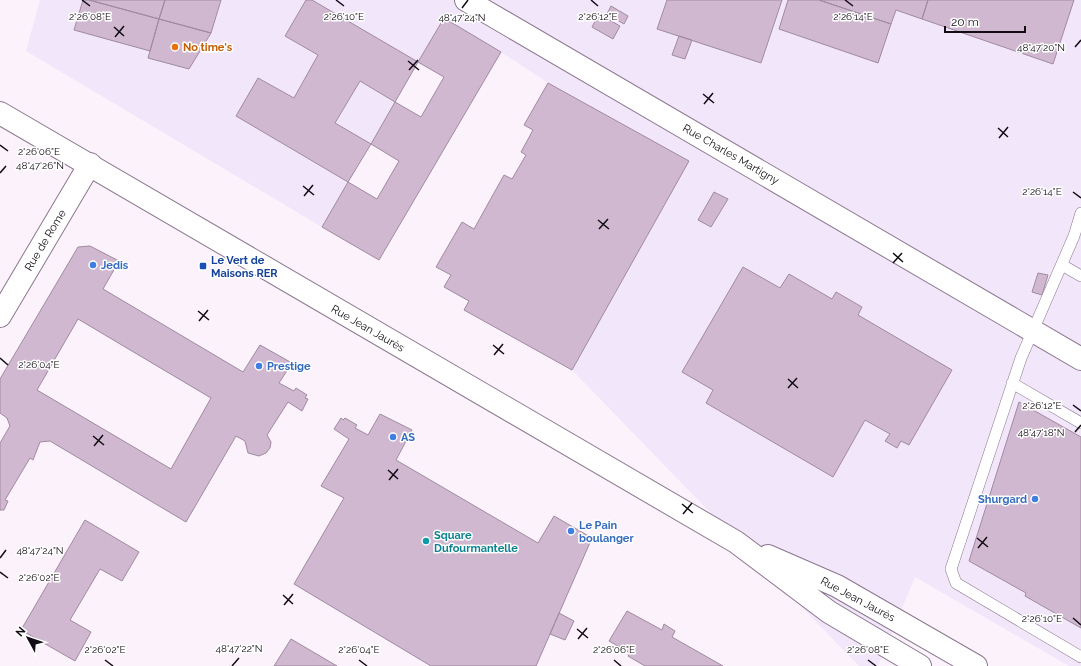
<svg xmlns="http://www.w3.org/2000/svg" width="1081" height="666" viewBox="0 0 1081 666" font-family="Raleway,sans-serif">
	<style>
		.industrial { fill: #f2e6fa }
		.building { fill: #d0b8d0; stroke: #a08aa1; fill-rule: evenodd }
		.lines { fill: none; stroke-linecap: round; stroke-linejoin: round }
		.service-casing { stroke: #8b778f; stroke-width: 12 }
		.minor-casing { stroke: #8b778f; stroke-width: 24 }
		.primary-casing { stroke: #8b778f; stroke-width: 24 }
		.service { stroke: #fff; stroke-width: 11 }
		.minor { stroke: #fff; stroke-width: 22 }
		.primary { stroke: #fff; stroke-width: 22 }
		.ticks { fill: none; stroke: #130c14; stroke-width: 1.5 }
		.food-dot { fill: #e8710a; stroke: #fff; stroke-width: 1.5 }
		.shop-dot { fill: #3f7fe0; stroke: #fff; stroke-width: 1.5 }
		.transit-dot { fill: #1a4fb4; stroke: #fff; stroke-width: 1.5 }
		.culture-dot { fill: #0f9aa8; stroke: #fff; stroke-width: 1.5 }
		.labels { text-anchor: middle; stroke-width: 3; stroke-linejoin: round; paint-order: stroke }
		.food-label { font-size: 11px; font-weight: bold; fill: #c56008; stroke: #fff; text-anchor: start }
		.street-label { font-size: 11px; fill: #130c14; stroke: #fff }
		.transit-label { font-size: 11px; font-weight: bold; fill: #164399; stroke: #fff; text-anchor: start }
		.shop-label { font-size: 11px; font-weight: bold; fill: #366cbe; stroke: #fff; text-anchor: start }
		.culture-label { font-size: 11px; font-weight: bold; fill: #0d838f; stroke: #fff; text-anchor: start }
		.ticks-label { font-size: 10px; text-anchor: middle; fill: #130c14; stroke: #fff; stroke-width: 3; stroke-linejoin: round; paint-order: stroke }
	</style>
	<rect width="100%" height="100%" fill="#fbf2fc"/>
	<!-- industrial -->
	<path class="industrial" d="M 40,0 L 1081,0 L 1081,666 L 1069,666 L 915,577 L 878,666 L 859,666 L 572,370 L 688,161 L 548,83 L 501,52 L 444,18 L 322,227 L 26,51 Z"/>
	<!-- building -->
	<path class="building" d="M 83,0 L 89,0 L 159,19 L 150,51 L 74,30 Z
		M 89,0 L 165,0 L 159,19 Z
		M 165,0 L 221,0 L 211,33 L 159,19 Z
		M 306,0 L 312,0 L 418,62 L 395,102 L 360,81 L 335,123 L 371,144 L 348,182 L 236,116 L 258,78 L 294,98 L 318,55 L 285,36 Z
		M 667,0 L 782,0 L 761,63 L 657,29 Z
		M 788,0 L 819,0 L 891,24 L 878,63 L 779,29 Z
		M 819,0 L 928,0 L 922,19 L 896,10 L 891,24 Z
		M 928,0 L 1074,0 L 1053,64 L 922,19 Z
		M 611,6 L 628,16 L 624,24 L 607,14 Z
		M 599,14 L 620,26 L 613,39 L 592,27 Z
		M 444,18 L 501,52 L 379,260 L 322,227 L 348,182 L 377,199 L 399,161 L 371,144 L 395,102 L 421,117 L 444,77 L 418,62 Z
		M 159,19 L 211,33 L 189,69 L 148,58 Z
		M 679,36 L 692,40 L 685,59 L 672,55 Z
		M 548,83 L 689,161 L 572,370 L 464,310 L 469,301 L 444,287 L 451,275 L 436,267 L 462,222 L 474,229 L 504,175 L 512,179 L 526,155 L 521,152 L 533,130 L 524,125 Z
		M 714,192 L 728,199 L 711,227 L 698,220 Z
		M 90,246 L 119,261 L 103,289 L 243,372 L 260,345 L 292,363 L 279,383 L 294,391 L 296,388 L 307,395 L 305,398 L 308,399 L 302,411 L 288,402 L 267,435 L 271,442 L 270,448 L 266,453 L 259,456 L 248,453 L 245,441 L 236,436 L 186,522 L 50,441 L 40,442 L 33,460 L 30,458 L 5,500 L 8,501 L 4,510 L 0,510 L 0,443 L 10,426 L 7,418 L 0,413 L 0,379 L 78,247 ZM 78,319 L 211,398 L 171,469 L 37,390 Z
		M 743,267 L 780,288 L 789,274 L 832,299 L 836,292 L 862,307 L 858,315 L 952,370 L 909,445 L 901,441 L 897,448 L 885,441 L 890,434 L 865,420 L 833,477 L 706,403 L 713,390 L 682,372 Z
		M 1038,273 L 1048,275 L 1042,295 L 1032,292 Z
		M 1019,402 L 1081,437 L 1081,628 L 1025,596 L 1026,593 L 969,561 Z
		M 380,414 L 412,430 L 396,460 L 538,543 L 554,516 L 592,538 L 536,666 L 431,666 L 294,584 L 344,498 L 321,486 L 349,439 L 334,429 L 341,418 L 343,420 L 345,418 L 357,425 L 355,428 L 368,435 Z
		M 85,520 L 139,552 L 122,581 L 100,569 L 70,620 L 91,632 L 75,661 L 21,630 Z
		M 627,611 L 662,630 L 664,624 L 675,631 L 672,637 L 723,666 L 645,666 L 628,656 L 630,653 L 609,641 Z
		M 559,613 L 574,621 L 565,640 L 550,634 Z
		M 291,639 L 337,666 L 274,666 Z"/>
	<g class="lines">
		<!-- service casing -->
		<g class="service-casing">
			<path id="service" d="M 1081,213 L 1074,236 L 1021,358 L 951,569 L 956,583 L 1081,657
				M 1062,265 L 1081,276
				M 1012,383 L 1081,423"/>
		</g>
		<!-- minor casing -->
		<g class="minor-casing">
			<path id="minor" d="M 466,0 L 1081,359
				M 0,316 L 90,164"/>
		</g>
		<!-- primary casing -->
		<g class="primary-casing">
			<path id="primary" d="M 0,113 L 736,542 L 829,612 L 920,666
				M 768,556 L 837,586 L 976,666"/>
		</g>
		<!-- service -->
		<use href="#service" class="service"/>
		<!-- minor -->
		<use href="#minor" class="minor"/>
		<!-- primary -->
		<use href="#primary" class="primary"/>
	</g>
	<!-- ticks -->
	<path class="ticks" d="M 82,0 L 90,6M 336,0 L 344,6M 591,0 L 598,6M 845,0 L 853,6M 462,8 L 468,0M 114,27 L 124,36M 115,37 L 124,26M 1075,47 L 1081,40M 408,61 L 419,70M 409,70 L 418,60M 703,94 L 714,103M 704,104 L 713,93M 998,128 L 1008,137M 999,138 L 1008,127M 0,145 L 8,151M 0,173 L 6,166M 303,186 L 314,195M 1073,192 L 1081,198M 304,196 L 313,185M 598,220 L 609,229M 599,229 L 608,219M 893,253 L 903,262M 893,263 L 902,253M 198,311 L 209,320M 199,321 L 208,310M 493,345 L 504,354M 494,355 L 503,344M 0,358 L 8,365M 788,379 L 798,388M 788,388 L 797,378M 1073,405 L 1081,411M 1075,432 L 1081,425M 93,436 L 104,445M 94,446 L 103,435M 388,470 L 398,479M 389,480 L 398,469M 682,504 L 693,513M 683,514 L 692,503M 977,538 L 988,547M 978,548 L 987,537M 0,558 L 6,550M 0,572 L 8,578M 283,595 L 293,604M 284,605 L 293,594M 1073,618 L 1081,625M 577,629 L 588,638M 578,639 L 587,628M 105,660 L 113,666M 359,660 L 367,666M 614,660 L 621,666M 868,660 L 876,666M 232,666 L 239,658"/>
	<!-- markers -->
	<circle class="food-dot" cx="175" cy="47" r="4"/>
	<g class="shop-dot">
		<circle cx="93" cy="265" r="4"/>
		<circle cx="259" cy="366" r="4"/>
		<circle cx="393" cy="437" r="4"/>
		<circle cx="1035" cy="499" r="4"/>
		<circle cx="571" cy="531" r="4"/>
	</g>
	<rect class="transit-dot" x="199" y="262" width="8" height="8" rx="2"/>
	<circle class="culture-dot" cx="426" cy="541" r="4"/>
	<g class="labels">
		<!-- food labels -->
		<g class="food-label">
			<text x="183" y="51">No time's</text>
		</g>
		<!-- street labels -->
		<g class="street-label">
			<text transform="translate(731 154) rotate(30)" y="4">Rue Charles Martigny</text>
			<text transform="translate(45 240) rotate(-59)" y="4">Rue de Rome</text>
			<text transform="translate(368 328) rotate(30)" y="4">Rue Jean Jaurès</text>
			<text transform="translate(858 599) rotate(28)" y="4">Rue Jean Jaurès</text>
		</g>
		<!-- transit labels -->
		<g class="transit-label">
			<text x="211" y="264">Le Vert de<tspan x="211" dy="13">Maisons RER</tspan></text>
		</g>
		<!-- shop labels -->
		<g class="shop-label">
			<text x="101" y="269">Jedis</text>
			<text x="267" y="370">Prestige</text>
			<text x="401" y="441">AS</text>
			<text x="1027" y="503" text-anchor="end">Shurgard</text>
			<text x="579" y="529">Le Pain<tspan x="579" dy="13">boulanger</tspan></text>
		</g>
		<!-- culture labels -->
		<g class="culture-label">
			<text x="434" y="539">Square<tspan x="434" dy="13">Dufourmantelle</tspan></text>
		</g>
	</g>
	<g class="ticks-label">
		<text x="598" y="20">2°26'12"E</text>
		<text x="853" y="20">2°26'14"E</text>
		<text x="90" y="20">2°26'08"E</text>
		<text x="344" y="20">2°26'10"E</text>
		<text x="462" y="21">48°47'24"N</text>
		<text x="1041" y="51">48°47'20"N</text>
		<text x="39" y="155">2°26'06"E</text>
		<text x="40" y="169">48°47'26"N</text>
		<text x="1042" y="195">2°26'14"E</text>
		<text x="39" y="368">2°26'04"E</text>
		<text x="1042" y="409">2°26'12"E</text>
		<text x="1041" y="436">48°47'18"N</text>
		<text x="40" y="554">48°47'24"N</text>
		<text x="39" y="581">2°26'02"E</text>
		<text x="1042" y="622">2°26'10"E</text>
		<text x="239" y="652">48°47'22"N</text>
		<text x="105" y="653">2°26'02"E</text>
		<text x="359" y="653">2°26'04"E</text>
		<text x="614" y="653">2°26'06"E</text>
		<text x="868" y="653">2°26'08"E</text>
	</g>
	<!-- north arrow -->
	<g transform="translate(28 638) rotate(310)" stroke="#ffffff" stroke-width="3" paint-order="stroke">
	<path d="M0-3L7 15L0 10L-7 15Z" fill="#130c14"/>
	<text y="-6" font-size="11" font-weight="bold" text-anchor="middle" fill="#130c14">N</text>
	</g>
	<!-- scale -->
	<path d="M945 26v6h80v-6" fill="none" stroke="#130c14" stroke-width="2"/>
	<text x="951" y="26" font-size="12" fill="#130c14" stroke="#ffffff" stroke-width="3" paint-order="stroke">20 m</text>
</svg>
